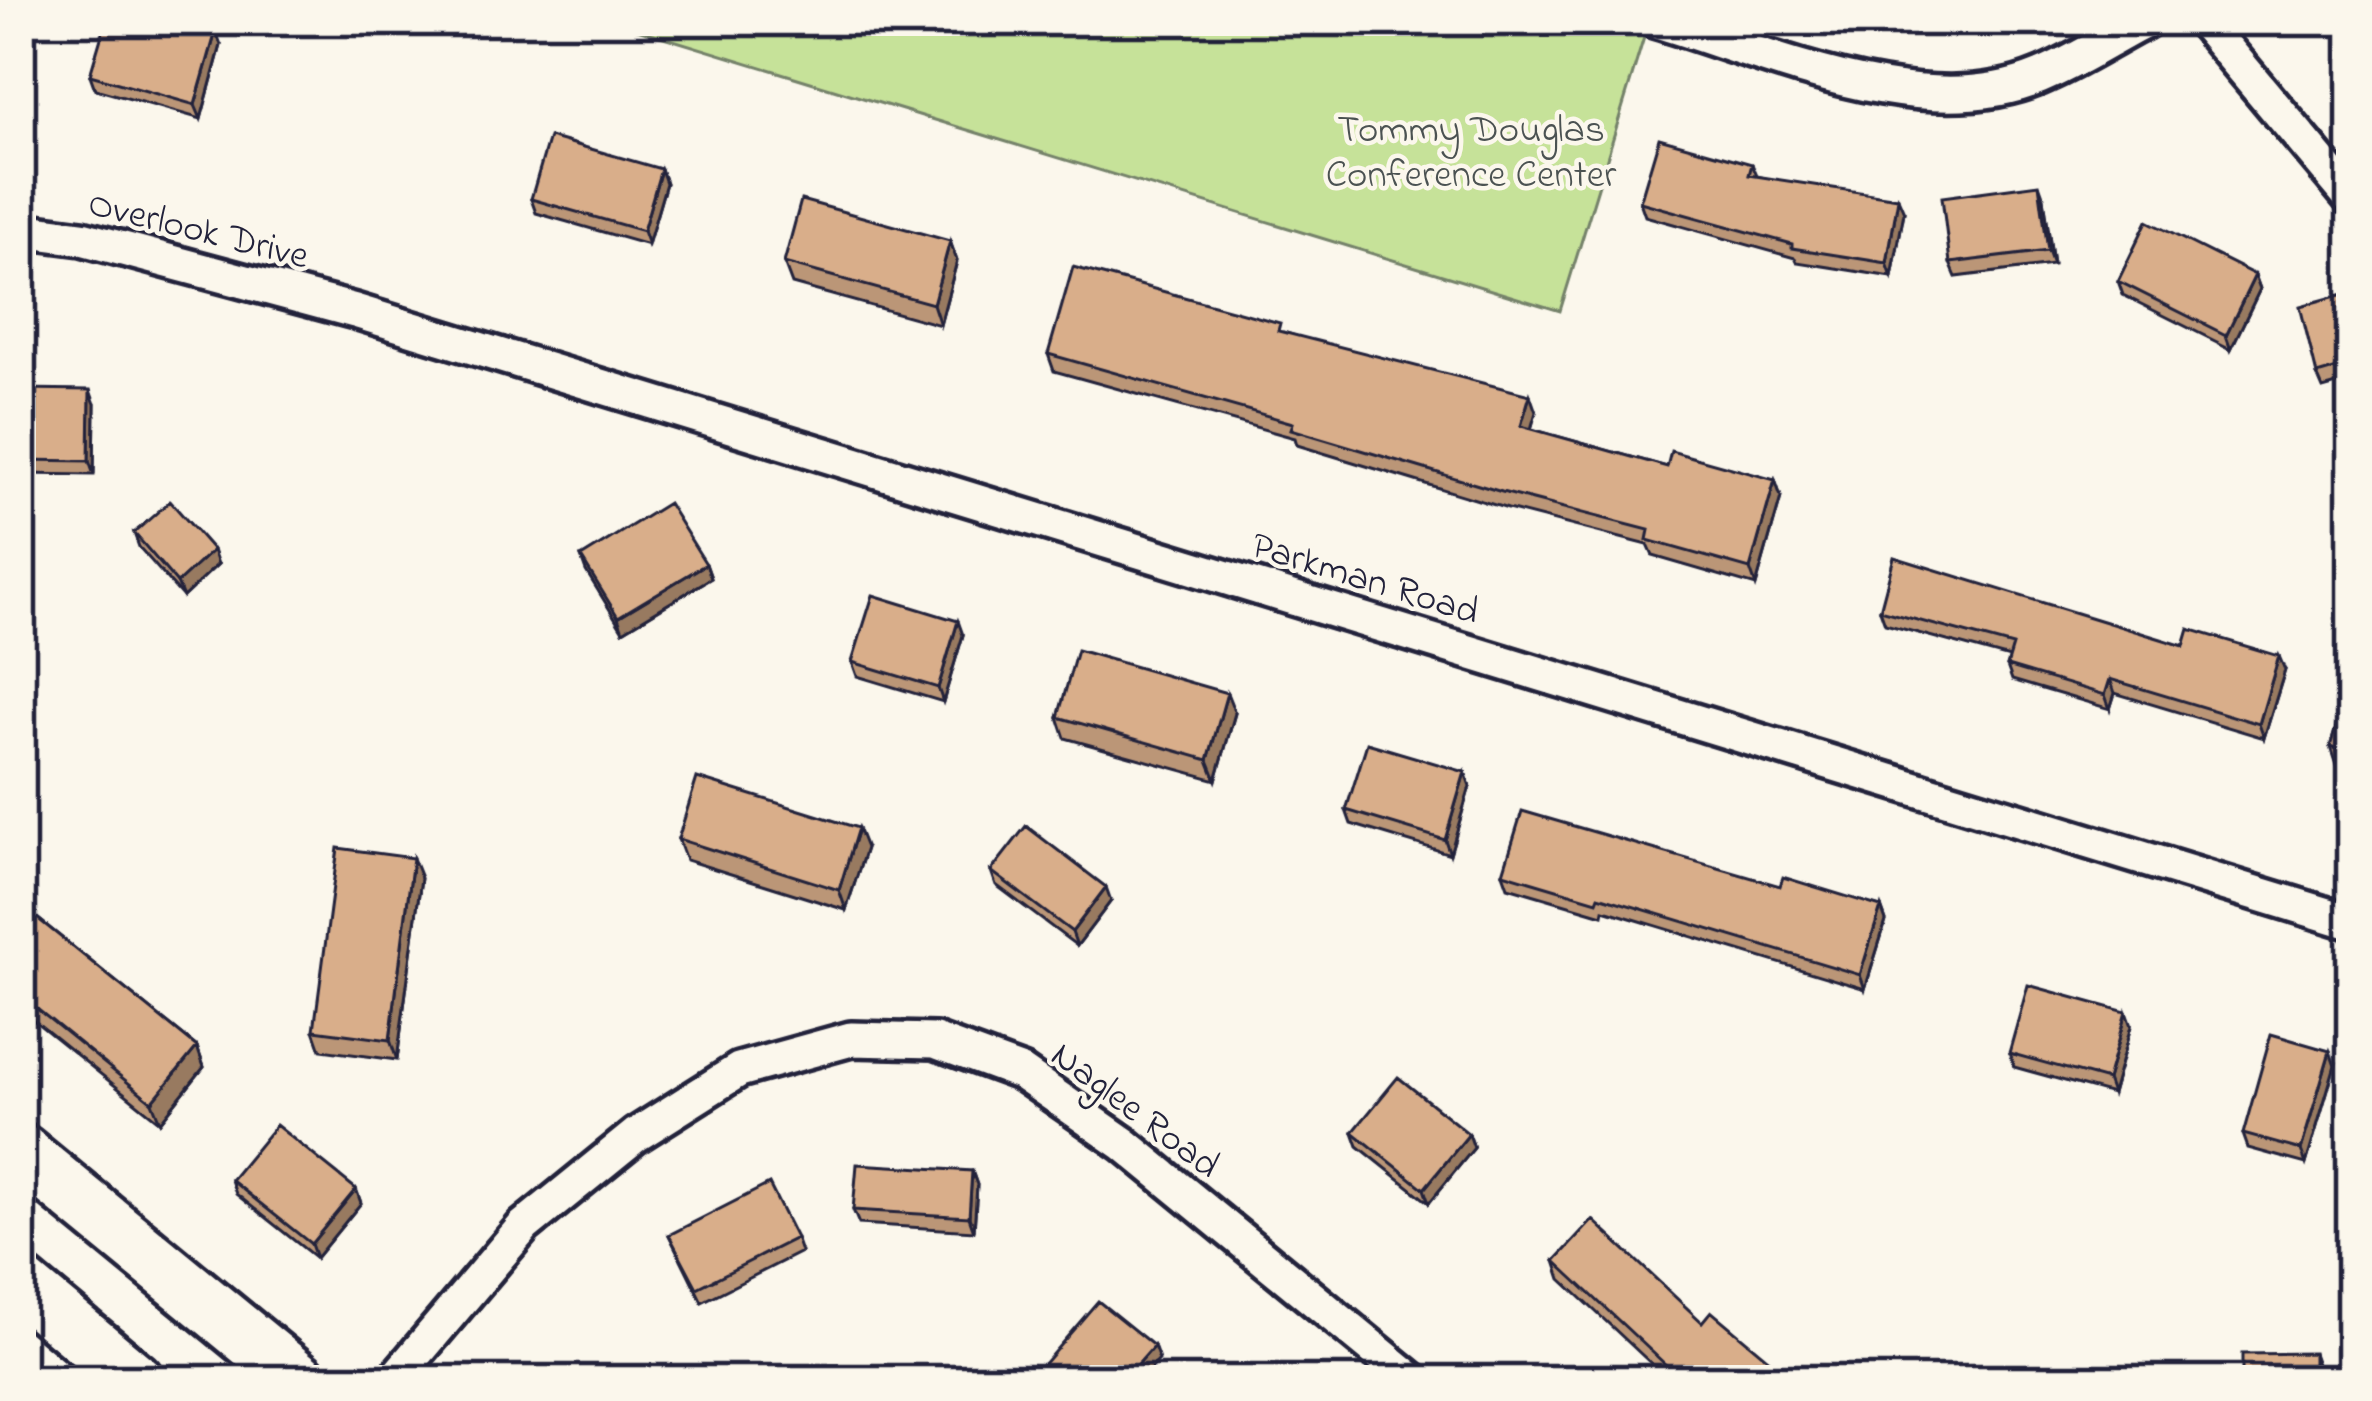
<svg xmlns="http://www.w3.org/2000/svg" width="2372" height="1401" viewBox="0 0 2372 1401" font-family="'Indie Flower',sans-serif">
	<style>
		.green { fill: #c6e299; stroke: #74826a; stroke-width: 3 }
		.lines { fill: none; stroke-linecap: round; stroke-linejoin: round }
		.minor-casing { stroke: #22223b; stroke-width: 42 }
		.primary-casing { stroke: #22223b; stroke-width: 63 }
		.minor { stroke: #fbf7ec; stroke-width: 33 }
		.primary { stroke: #fbf7ec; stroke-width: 54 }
		.wall { fill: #bb9677; stroke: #22223b; stroke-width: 3 }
		.shaded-wall { fill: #987a61; stroke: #22223b; stroke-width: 3 }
		.building { fill: #d9ae8a; stroke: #22223b; stroke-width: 3 }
		.labels { text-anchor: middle; stroke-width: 9; stroke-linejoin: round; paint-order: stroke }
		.park-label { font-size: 39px; fill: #4b5252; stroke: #fbf7ec }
		.street-label { font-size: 39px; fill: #22223b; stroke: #fbf7ec }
	</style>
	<rect width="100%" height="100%" fill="#fbf7ec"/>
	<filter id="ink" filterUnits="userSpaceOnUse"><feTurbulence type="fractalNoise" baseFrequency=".00833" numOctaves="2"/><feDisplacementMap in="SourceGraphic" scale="24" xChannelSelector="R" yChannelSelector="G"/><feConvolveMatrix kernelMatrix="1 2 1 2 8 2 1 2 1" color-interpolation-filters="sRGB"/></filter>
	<g filter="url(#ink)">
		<!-- green -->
		<path class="green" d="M 611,21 L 1649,21 L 1560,311 Z"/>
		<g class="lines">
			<!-- minor casing -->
			<g class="minor-casing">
				<path id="minor" d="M 1657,21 C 1770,55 1924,125 2039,77 C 2076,62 2110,39 2145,21
					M 2203,21 L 2351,198
					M 21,230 L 82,238 L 355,311 L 2351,922
					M 394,1380 L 524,1226 L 636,1135 L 739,1070 L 851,1039 L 935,1041 L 1022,1073 L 1124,1144 L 1412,1380"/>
			</g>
			<!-- primary casing -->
			<g class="primary-casing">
				<path id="primary" d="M 21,1152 L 299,1380
					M 21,1285 L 135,1380"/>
			</g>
			<!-- minor -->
			<use href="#minor" class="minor"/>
			<!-- primary -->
			<use href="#primary" class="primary"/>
		</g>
		<!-- wall -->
		<path class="wall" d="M 221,45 L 201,119 L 95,89 L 90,75 Z
			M 1752,164 L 1757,176 L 1904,212 L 1892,277 L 1797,262 L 1795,258 L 1645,216 L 1640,202 Z
			M 661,169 L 666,183 L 648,245 L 536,213 L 531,199 Z
			M 2044,198 L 2053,265 L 1956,277 L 1950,263 Z
			M 950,241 L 957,261 L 940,325 L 792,284 L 784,263 Z
			M 2255,275 L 2260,289 L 2231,349 L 2123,295 L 2118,281 Z
			M 2351,292 L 2351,381 L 2323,389 L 2317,375 Z
			M 1283,332 L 1536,412 L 1531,429 L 1667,467 L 1775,480 L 1781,497 L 1756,586 L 1653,556 L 1648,545 L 1508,509 L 1297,445 L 1295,438 L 1054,371 L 1048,354 Z
			M 21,389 L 95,404 L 94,475 L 21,474 Z
			M 134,533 L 218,564 L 183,597 L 139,547 Z
			M 581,557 L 706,564 L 711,578 L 623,631 L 586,571 Z
			M 1880,610 L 2184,646 L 2285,670 L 2264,738 L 2115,693 L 2110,709 L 2012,680 L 2007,666 L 2010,658 L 1885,624 Z
			M 963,635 L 943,702 L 857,676 L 852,662 Z
			M 2351,679 L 2351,772 L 2337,768 L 2330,747 Z
			M 1235,713 L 1216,780 L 1065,738 L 1058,717 Z
			M 1465,772 L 1470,786 L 1450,854 L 1351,824 L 1346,810 Z
			M 678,839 L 866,848 L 846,910 L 686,860 Z
			M 991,871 L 1111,901 L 1077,946 L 996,885 Z
			M 1503,873 L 1780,886 L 1881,907 L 1886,921 L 1865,989 L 1604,910 L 1603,915 L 1508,887 Z
			M 421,878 L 397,1060 L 321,1050 L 314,1030 Z
			M 21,905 L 197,1047 L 204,1067 L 160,1122 L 21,1010 Z
			M 2131,1026 L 2112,1094 L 2014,1067 L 2009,1053 Z
			M 2335,1065 L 2306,1164 L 2248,1148 L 2243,1134 Z
			M 1353,1132 L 1469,1134 L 1474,1148 L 1429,1203 L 1358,1146 Z
			M 972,1171 L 977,1185 L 974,1231 L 859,1224 L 853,1210 Z
			M 231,1180 L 356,1189 L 361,1203 L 316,1258 L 236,1194 Z
			M 669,1235 L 796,1238 L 801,1252 L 702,1302 Z
			M 1555,1261 L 1702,1322 L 1791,1380 L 1655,1380 L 1660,1372 L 1561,1279 Z"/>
		<!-- shaded-wall -->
		<path class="shaded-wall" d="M 216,31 L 221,45 L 201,119 L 195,105 Z
			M 661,169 L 666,183 L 648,245 L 643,231 Z
			M 2039,184 L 2044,198 L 2053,265 L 2048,251 Z
			M 1898,198 L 1904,212 L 1892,277 L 1887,263 Z
			M 950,241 L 957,261 L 940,325 L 933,304 Z
			M 2255,275 L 2260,289 L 2231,349 L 2226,335 Z
			M 90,390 L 95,404 L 94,475 L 89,461 Z
			M 1530,395 L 1536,412 L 1527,443 L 1521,426 Z
			M 1775,480 L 1781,497 L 1756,586 L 1750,569 Z
			M 213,550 L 218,564 L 183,597 L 177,583 Z
			M 706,564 L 711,578 L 623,631 L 618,617 Z
			M 958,621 L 963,635 L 943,702 L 938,688 Z
			M 2279,656 L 2285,670 L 2264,738 L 2259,724 Z
			M 2110,679 L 2115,693 L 2110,709 L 2105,695 Z
			M 1227,693 L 1235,713 L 1216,780 L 1208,760 Z
			M 1465,772 L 1470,786 L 1450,854 L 1445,840 Z
			M 858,828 L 866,848 L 846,910 L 839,890 Z
			M 413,858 L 421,878 L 397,1060 L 390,1040 Z
			M 1106,887 L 1111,901 L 1077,946 L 1072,932 Z
			M 1881,907 L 1886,921 L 1865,989 L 1860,975 Z
			M 2126,1012 L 2131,1026 L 2112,1094 L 2107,1080 Z
			M 197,1047 L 204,1067 L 160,1122 L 152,1102 Z
			M 2330,1051 L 2335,1065 L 2306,1164 L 2301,1150 Z
			M 1469,1134 L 1474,1148 L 1429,1203 L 1424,1189 Z
			M 972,1171 L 977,1185 L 974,1231 L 969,1217 Z
			M 356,1189 L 361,1203 L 316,1258 L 311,1244 Z
			M 1154,1346 L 1159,1360 L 1141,1380 L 1124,1380 Z
			M 2313,1353 L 2318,1367 L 2318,1380 L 2313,1380 Z"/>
		<!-- building -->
		<path class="building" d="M 106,21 L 179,21 L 216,31 L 195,105 L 90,75 Z
			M 549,137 L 661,169 L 643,231 L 531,199 Z
			M 1659,138 L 1752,164 L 1749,175 L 1898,198 L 1887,263 L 1792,248 L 1792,244 L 1640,202 Z
			M 2039,184 L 2048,251 L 1950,263 L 1942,197 Z
			M 801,200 L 950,241 L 933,304 L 784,263 Z
			M 2147,221 L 2255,275 L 2226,335 L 2118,281 Z
			M 1073,267 L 1280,323 L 1278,331 L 1530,395 L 1521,426 L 1667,467 L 1671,451 L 1775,480 L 1750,569 L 1647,540 L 1649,530 L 1502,492 L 1291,429 L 1293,423 L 1048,354 Z
			M 2351,292 L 2351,365 L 2317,375 L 2300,306 Z
			M 21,389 L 90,390 L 89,461 L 21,460 Z
			M 170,501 L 213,550 L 177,583 L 134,533 Z
			M 668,503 L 706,564 L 618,617 L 581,557 Z
			M 1894,557 L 2184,646 L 2189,629 L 2279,656 L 2259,724 L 2110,679 L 2105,695 L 2007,666 L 2013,646 L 1880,610 Z
			M 873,595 L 958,621 L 938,688 L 852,662 Z
			M 1077,650 L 1227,693 L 1208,760 L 1058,717 Z
			M 2351,679 L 2351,754 L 2330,747 Z
			M 1367,743 L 1465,772 L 1445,840 L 1346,810 Z
			M 697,778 L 858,828 L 839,890 L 678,839 Z
			M 1522,811 L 1780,886 L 1783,877 L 1881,907 L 1860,975 L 1599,896 L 1597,901 L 1503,873 Z
			M 1026,826 L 1106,887 L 1072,932 L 991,871 Z
			M 338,848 L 413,858 L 390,1040 L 314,1030 Z
			M 21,905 L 197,1047 L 152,1102 L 21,996 Z
			M 2028,985 L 2126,1012 L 2107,1080 L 2009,1053 Z
			M 2271,1034 L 2330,1051 L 2301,1150 L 2243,1134 Z
			M 1398,1077 L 1469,1134 L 1424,1189 L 1353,1132 Z
			M 276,1125 L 356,1189 L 311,1244 L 231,1180 Z
			M 857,1164 L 972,1171 L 969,1217 L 853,1210 Z
			M 769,1184 L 796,1238 L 697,1288 L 669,1235 Z
			M 1593,1220 L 1702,1322 L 1711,1311 L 1791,1378 L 1789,1380 L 1656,1380 L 1654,1379 L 1666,1365 L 1555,1261 Z
			M 1098,1301 L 1154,1346 L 1124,1380 L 1030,1380 Z
			M 2313,1353 L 2313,1380 L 2242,1380 L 2242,1354 Z"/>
	</g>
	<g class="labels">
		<!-- park labels -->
		<g class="park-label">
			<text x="1471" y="141">Tommy Douglas<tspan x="1471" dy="45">Conference Center</tspan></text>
		</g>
		<!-- street labels -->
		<g class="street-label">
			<text transform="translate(199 227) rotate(14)" y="14">Overlook Drive</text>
			<text transform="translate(1366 576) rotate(17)" y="14">Parkman Road</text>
			<text transform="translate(1137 1108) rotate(37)" y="14">Naglee Road</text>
		</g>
	</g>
	<!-- margin -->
	<rect width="2372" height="1401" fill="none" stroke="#fbf7ec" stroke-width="72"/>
	<rect x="36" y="36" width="2300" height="1329" fill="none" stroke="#22223b" stroke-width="4.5" filter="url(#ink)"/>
</svg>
